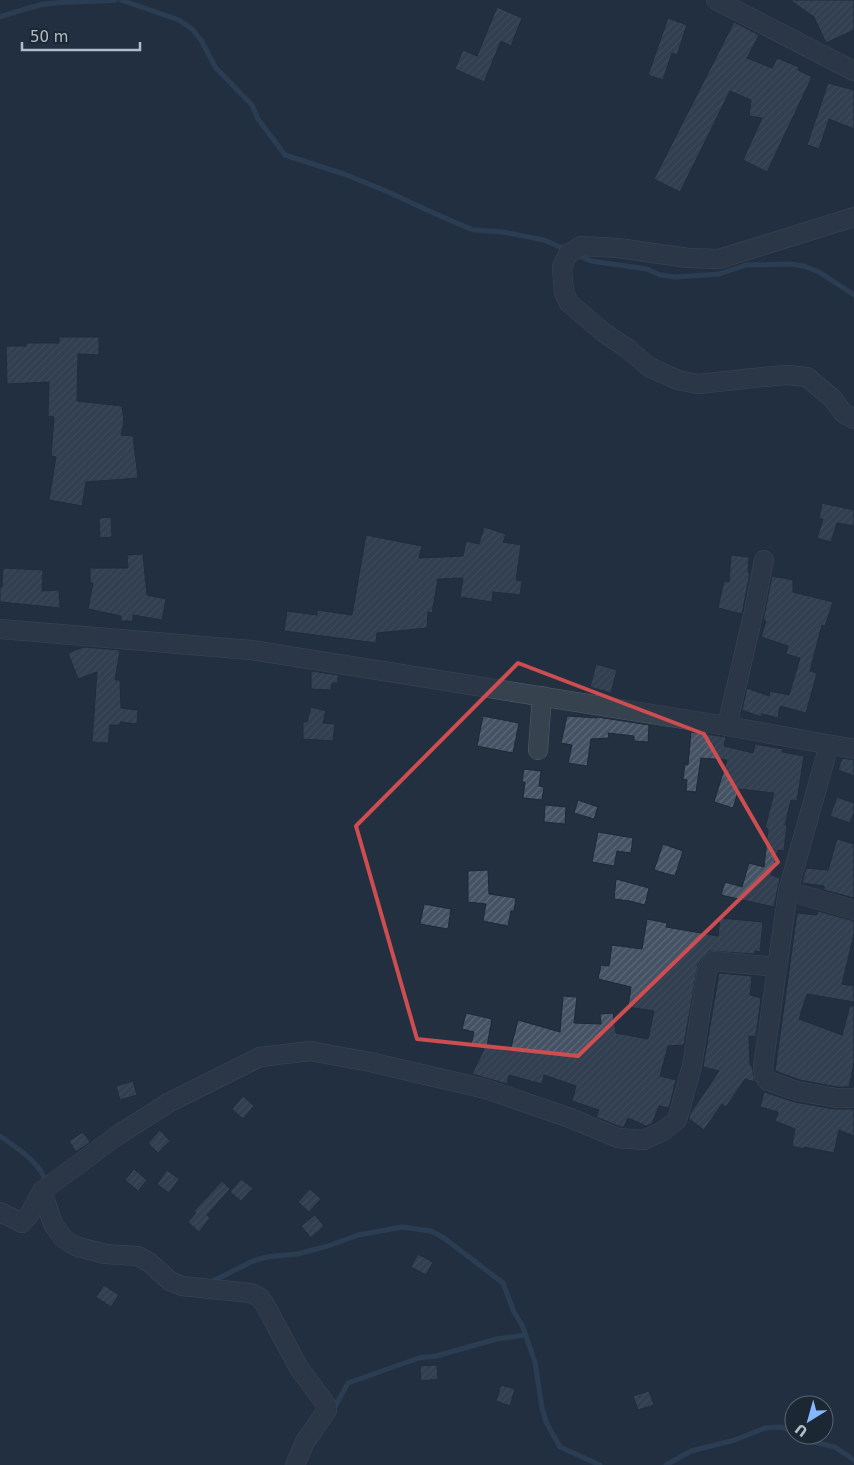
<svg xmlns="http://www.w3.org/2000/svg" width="854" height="1465" viewBox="0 0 854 1465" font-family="'DejaVu Sans',sans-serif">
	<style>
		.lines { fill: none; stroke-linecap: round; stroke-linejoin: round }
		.stream { stroke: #374e6a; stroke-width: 5 }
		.building { fill: url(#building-hatch); stroke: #1e2936 }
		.minor-casing { stroke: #55606d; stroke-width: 20 }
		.minor { stroke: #37424f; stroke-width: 19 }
		.marked { fill: none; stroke: #cd4d50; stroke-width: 4; stroke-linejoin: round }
	</style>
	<defs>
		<pattern id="building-hatch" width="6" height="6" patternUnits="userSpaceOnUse" patternTransform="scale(1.25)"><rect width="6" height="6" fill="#445264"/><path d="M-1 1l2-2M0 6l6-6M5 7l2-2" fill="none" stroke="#5d6979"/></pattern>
	</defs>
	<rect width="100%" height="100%" fill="#233040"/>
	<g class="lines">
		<!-- stream -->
		<path class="stream" d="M 121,0 L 179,20 L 192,29 L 201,40 L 216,68 L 252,105 L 258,119 L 285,155 L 344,174 L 386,191 L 438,215 L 473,230 L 503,232 L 544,240 L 567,250
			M 0,17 C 15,12 30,7 45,4 C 69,1 92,2 115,0
			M 577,255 L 591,261 L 647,269 L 660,275 L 676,277 L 719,274 L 746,265 L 789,264 L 804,266 L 819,272 L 854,295
			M 0,1136 C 18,1149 39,1161 46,1182
			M 211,1282 L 253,1261 L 267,1257 L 297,1254 L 328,1246 L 358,1235 L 402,1227 L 431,1231 L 444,1238 L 503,1283 L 514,1312 L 522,1325 L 535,1362 L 542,1408 L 546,1422 L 560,1447 L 600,1465
			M 333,1410 L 348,1383 L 419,1358 L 436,1356 L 497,1339 L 526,1335
			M 799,1435 L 805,1440 L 835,1447 L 854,1460
			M 666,1465 L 691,1451 L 735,1440 L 765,1428 L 780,1427 L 794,1431"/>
	</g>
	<!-- building -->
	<path class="building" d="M 790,0 L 854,0 L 854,30 L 826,43 L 814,17 Z
		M 497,7 L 522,18 L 511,46 L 501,41 L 484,82 L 455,69 L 463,50 L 477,56 Z
		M 668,18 L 687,25 L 677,55 L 672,53 L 663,80 L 648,75 Z
		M 734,22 L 759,35 L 747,58 L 772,68 L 777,58 L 799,67 L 798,70 L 812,77 L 767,172 L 743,160 L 762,118 L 749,116 L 751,100 L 730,91 L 680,192 L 654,179 Z
		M 828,83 L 854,90 L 854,129 L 829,119 L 819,149 L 807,145 Z
		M 59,337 L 99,337 L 99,355 L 78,354 L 77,401 L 122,406 L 124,421 L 121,435 L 133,436 L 138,478 L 86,482 L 82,506 L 49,500 L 56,457 L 51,456 L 54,417 L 48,416 L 49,382 L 7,384 L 6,346 L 26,346 L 26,343 L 59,343 Z
		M 822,503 L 854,510 L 854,526 L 837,523 L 831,542 L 817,538 L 823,519 L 819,519 Z
		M 111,517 L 112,537 L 100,538 L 99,518 Z
		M 484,527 L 506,534 L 503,542 L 521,545 L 516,580 L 522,581 L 520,595 L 493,592 L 492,602 L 460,597 L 463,578 L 438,579 L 432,613 L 428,612 L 427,628 L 377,633 L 376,643 L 284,631 L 287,611 L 317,615 L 317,610 L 352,615 L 366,535 L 422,546 L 419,558 L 463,556 L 466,541 L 479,544 Z
		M 143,554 L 147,595 L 166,599 L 162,620 L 133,615 L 133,621 L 121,621 L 121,616 L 88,609 L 93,583 L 90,583 L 90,568 L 128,568 L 127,555 Z
		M 731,555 L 749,557 L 748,572 L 750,573 L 742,614 L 718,608 L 724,581 L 729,582 Z
		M 3,568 L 43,570 L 42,591 L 59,590 L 60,608 L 0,602 L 0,586 L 2,587 Z
		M 772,576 L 793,580 L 793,592 L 833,602 L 825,626 L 822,625 L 810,671 L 817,673 L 806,713 L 780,706 L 778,718 L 762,714 L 761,717 L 742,710 L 747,688 L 769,696 L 770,691 L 789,695 L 800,658 L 786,654 L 788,646 L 761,637 L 766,621 L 763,621 Z
		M 84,647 L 120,650 L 115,680 L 120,680 L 121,708 L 138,710 L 137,724 L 120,722 L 120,725 L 110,725 L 108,743 L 92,742 L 97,672 L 78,679 L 68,653 Z
		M 596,664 L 617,670 L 611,693 L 590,687 Z
		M 311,671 L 338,675 L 338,683 L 332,683 L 331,690 L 311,689 Z
		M 311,707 L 326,711 L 323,723 L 335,724 L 333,741 L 303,739 L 303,722 L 307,722 Z
		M 483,716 L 519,723 L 513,753 L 477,746 Z
		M 567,716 L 597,718 L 597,717 L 649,725 L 648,742 L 634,741 L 634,736 L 608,733 L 609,738 L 591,739 L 587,766 L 568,763 L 572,745 L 561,743 Z
		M 691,732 L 726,737 L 724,746 L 753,753 L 755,744 L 783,749 L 782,752 L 804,756 L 797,801 L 791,800 L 785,825 L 787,825 L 784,851 L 778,850 L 771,875 L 780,878 L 774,907 L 721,895 L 725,882 L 742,887 L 749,863 L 764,867 L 768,829 L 765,828 L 774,793 L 739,789 L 733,808 L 714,802 L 727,760 L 701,758 L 696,792 L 686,791 L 687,780 L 683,779 L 685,764 L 688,765 Z
		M 842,758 L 854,760 L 854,776 L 838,770 Z
		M 524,769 L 541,771 L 539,786 L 544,787 L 542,800 L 523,798 L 525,782 L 522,782 Z
		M 837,797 L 854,803 L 854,813 L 850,823 L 830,816 Z
		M 578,800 L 598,807 L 594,819 L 574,813 Z
		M 545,805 L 566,807 L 565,824 L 544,822 Z
		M 598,832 L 633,838 L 631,853 L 617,851 L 614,866 L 592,862 Z
		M 837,839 L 854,844 L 854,898 L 824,890 L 824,886 L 802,883 L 806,868 L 828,870 Z
		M 663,844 L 683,851 L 675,876 L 654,870 Z
		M 488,870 L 489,894 L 516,898 L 514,911 L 511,911 L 508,926 L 483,921 L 486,904 L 468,902 L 468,871 Z
		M 616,879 L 649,888 L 645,905 L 630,901 L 614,899 Z
		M 424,904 L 451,909 L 448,929 L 420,924 Z
		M 818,911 L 854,921 L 854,934 L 842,984 L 854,986 L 854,1002 L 807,994 L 799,1019 L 842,1035 L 850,1006 L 854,1006 L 854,1063 L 849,1087 L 837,1087 L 800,1080 L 775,1071 L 797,913 L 817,915 Z
		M 720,918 L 763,922 L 760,952 L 755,951 L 755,954 L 709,951 L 698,964 L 684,1045 L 668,1046 L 660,1076 L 676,1080 L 669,1108 L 659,1106 L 652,1124 L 646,1126 L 628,1118 L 624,1127 L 621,1127 L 596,1117 L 599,1110 L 572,1101 L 576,1086 L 544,1075 L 542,1084 L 509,1075 L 507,1084 L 472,1074 L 484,1049 L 471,1045 L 474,1032 L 462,1029 L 466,1013 L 492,1019 L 487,1046 L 510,1051 L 518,1020 L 560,1032 L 563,996 L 577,997 L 574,1023 L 601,1024 L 600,1014 L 613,1013 L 616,1033 L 648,1039 L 654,1011 L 628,1007 L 631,987 L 598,979 L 601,965 L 609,966 L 612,945 L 642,949 L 647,919 L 667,923 L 666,927 L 718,936 Z
		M 719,973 L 752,976 L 750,995 L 761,998 L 756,1037 L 749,1036 L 750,1065 L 752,1066 L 755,1082 L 745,1079 L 726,1107 L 722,1104 L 704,1130 L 689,1119 L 690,1114 L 719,1071 L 703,1067 Z
		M 133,1081 L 137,1095 L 120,1100 L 116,1086 Z
		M 764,1092 L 795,1102 L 834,1109 L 854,1109 L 854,1136 L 839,1130 L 834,1153 L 804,1147 L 804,1149 L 792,1146 L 795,1129 L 775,1121 L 778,1112 L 760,1107 Z
		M 243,1096 L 254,1106 L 243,1119 L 232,1109 Z
		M 160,1130 L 170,1141 L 158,1153 L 148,1143 Z
		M 83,1132 L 90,1142 L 76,1152 L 69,1141 Z
		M 134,1169 L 147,1180 L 138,1191 L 125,1180 Z
		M 167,1170 L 179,1179 L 169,1193 L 157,1184 Z
		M 241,1179 L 253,1188 L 241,1201 L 230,1192 Z
		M 222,1181 L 230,1189 L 207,1215 L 210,1218 L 199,1232 L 188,1222 L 196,1213 L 194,1211 Z
		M 310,1189 L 321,1199 L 309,1212 L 298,1202 Z
		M 315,1215 L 324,1226 L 311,1238 L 301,1226 Z
		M 418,1254 L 433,1262 L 426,1275 L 411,1267 Z
		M 104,1285 L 119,1295 L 111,1307 L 96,1297 Z
		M 437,1365 L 438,1379 L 421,1381 L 420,1366 Z
		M 501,1385 L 515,1389 L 510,1406 L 496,1401 Z
		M 649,1391 L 654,1405 L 638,1410 L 633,1396 Z"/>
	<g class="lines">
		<!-- minor casing -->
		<g class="minor-casing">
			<path id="minor" d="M 716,0 L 854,71
				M 854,217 L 719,259 L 688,258 L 618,248 L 581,246 L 568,254 L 562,267 L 564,293 L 569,303 L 603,332 L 628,349 L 649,367 L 678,380 L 698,384 L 763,377 L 787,375 L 807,377 L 833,399 L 843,413 L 854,419
				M 0,629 L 251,650 L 727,726 L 854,749
				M 727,726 L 754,611 L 764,560
				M 829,745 L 788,891 L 763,1067 L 764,1076 L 768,1081 L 797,1091 L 836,1098 L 854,1098
				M 538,750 L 542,696
				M 788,891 L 854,910
				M 42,1191 L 53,1224 L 63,1238 L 75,1246 L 105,1254 L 138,1256 L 150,1263 L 170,1281 L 182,1286 L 251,1293 L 259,1297 L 264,1303 L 299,1368 L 327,1406 L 327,1410 L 305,1442 L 295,1465
				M 0,1212 L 22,1223 L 29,1215 L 42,1191 L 118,1135 L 168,1103 L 260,1057 L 310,1051 L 370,1062 L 486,1089 L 570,1118 L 618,1138 L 644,1140 L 663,1131 L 677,1120 L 692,1066 L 707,970 L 713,961 L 777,967"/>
		</g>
		<!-- minor -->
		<use href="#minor" class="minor"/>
	</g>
	<!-- marked area -->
	<path d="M0 0H854V1465H0ZM 518,663 L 704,734 L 778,862 L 578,1056 L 417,1039 L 356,826 Z" fill="#233040" fill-opacity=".55" fill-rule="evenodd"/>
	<path class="marked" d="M 518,663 L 704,734 L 778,862 L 578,1056 L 417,1039 L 356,826 Z"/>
	<!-- north arrow -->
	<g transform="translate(809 1420) rotate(217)"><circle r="24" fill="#1c2734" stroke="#586370"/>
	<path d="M0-4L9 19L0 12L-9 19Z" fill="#85b7fe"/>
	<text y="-8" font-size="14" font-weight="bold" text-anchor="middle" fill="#b3bdca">U</text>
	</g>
	<!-- scale -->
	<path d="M22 42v8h118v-8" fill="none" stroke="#b3bdca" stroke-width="2.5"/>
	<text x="30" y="42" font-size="15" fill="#b3bdca" stroke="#1c2734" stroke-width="4" paint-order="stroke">50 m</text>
</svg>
